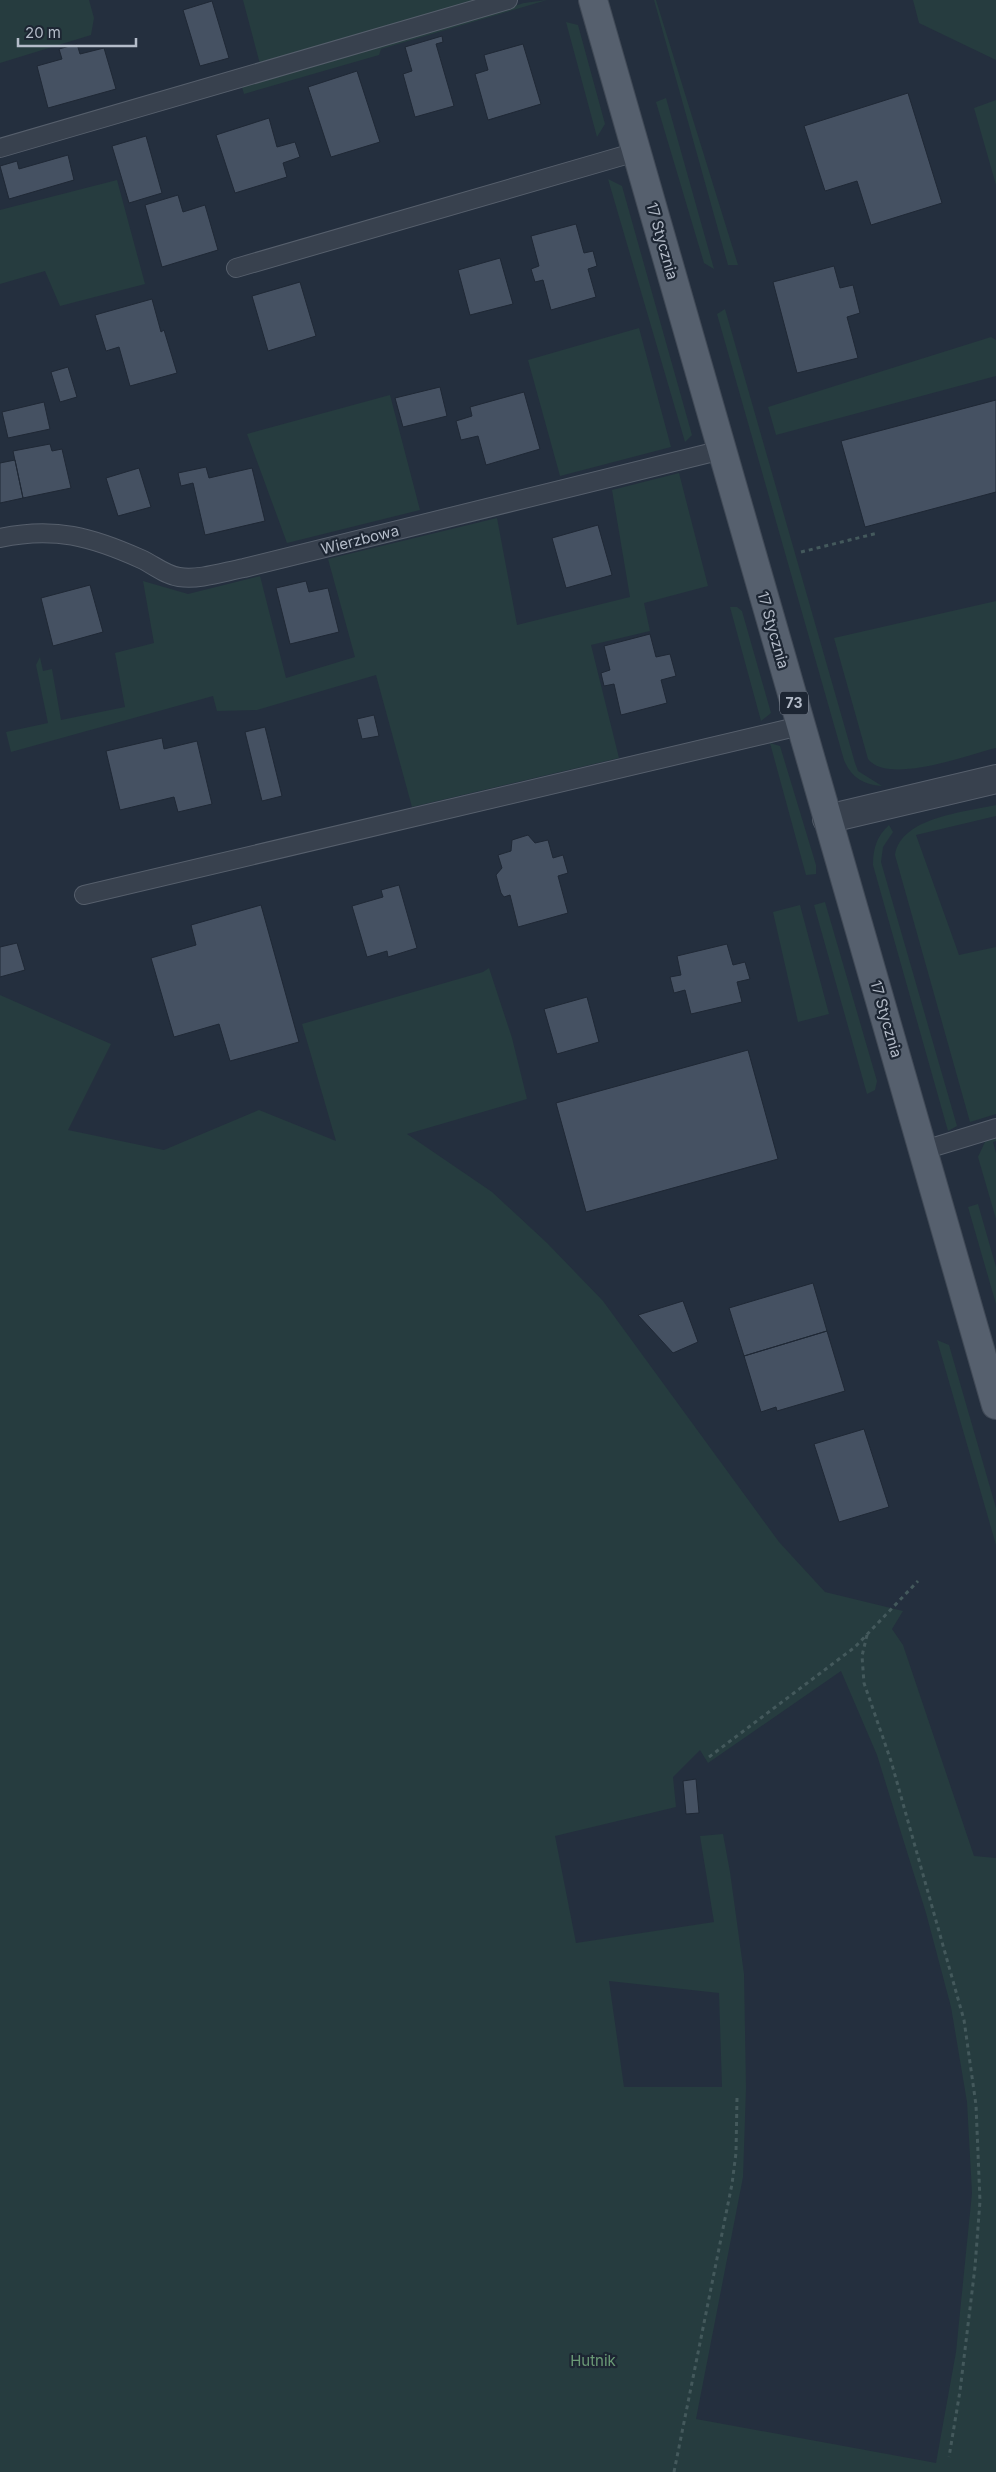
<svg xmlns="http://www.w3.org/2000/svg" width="996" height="2472" viewBox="0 0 996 2472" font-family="Inter,sans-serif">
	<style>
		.green { fill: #263c3f; fill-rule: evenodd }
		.building { fill: #455162; stroke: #1f2835 }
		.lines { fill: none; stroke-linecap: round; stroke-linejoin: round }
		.service-casing { stroke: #565f6c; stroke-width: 20 }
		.minor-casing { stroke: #565f6c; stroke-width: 30 }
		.primary-casing { stroke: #414a57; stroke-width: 30 }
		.path { stroke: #44595c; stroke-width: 3; stroke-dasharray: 4 4; stroke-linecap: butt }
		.service { stroke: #38414e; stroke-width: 18 }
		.minor { stroke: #38414e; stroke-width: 28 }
		.primary { stroke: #56606e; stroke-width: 28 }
		.labels { text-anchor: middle; stroke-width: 4.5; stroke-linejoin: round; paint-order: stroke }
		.shield { fill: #1d2633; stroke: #878f9c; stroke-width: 1 }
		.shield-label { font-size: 14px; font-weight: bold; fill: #b4bcc9 }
		.street-label { font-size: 15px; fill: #b4bcc9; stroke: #1d2633 }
		.park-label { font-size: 15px; fill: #6b9a76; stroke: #1d2633 }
	</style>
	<rect width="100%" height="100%" fill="#242f3e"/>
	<!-- green -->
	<path class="green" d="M 0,0 L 89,0 L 94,18 L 91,35 L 0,63 Z
		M 243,0 L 473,0 L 430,16 L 260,64 Z
		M 547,0 L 381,49 L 379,55 L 244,94 L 242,87 L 524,3 Z
		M 654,0 L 656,0 L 738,265 L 728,265 Z
		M 913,0 L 996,0 L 996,60 L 919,23 Z
		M 566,22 L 578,25 L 605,124 L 597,137 Z
		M 666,98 L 714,269 L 704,263 L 656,102 Z
		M 996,100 L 996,185 L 974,108 Z
		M 608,179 L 622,186 L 692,435 L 685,442 Z
		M 117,180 L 145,284 L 60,306 L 45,271 L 0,284 L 0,210 Z
		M 725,309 L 855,763 L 858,771 L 882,786 C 863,785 851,777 844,760 L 717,314 Z
		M 639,328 L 671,447 L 560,476 L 528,360 Z
		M 991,337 L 996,340 L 996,376 L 776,435 L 768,407 Z
		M 390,395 L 420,510 L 287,543 L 247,434 Z
		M 679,473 L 708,586 L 644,603 L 650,631 L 591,645 L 619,758 L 412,807 L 376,675 L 257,710 L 217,711 L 213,696 L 11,752 L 6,732 L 48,723 L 36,665 L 40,657 L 43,671 L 52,669 L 61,720 L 125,707 L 115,653 L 154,643 L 143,581 L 188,594 L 260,576 L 286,678 L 355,657 L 328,559 L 497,518 L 517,625 L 630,597 L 612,490 Z
		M 996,601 L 996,748 C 967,755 888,785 868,759 L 834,638 Z
		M 730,607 L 737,607 L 742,611 L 771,713 L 761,721 Z
		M 770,743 L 780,746 L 816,865 L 816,874 L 806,875 Z
		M 996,805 L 996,816 L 916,835 L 959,955 L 996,947 L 996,1114 L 970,1122 L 895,855 C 901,817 965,812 996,805 Z
		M 889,825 L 893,832 L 883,847 L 881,862 L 957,1126 L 948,1131 L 873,865 C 873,848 877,836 889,825 Z
		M 825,902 L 877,1081 L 875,1090 L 867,1094 L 814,905 Z
		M 800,905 L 829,1014 L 798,1022 L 773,912 Z
		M 489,968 L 512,1038 L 527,1099 L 407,1134 L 492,1192 L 547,1243 L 603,1301 L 779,1542 L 825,1592 L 903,1611 L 892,1629 L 903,1645 L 974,1856 L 996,1858 L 996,2472 L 0,2472 L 0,995 L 111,1044 L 68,1130 L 164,1150 L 259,1110 L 336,1141 L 302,1024 L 483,972 ZM 841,1671 L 877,1755 L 926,1913 L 951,2007 L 967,2102 L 972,2193 L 956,2352 L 936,2463 L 696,2419 L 743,2177 L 746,2087 L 744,1974 L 730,1872 L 723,1834 L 700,1836 L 714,1922 L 576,1943 L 555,1836 L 676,1807 L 673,1777 L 700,1750 L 708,1763 ZM 609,1981 L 719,1993 L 722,2087 L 624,2087 Z
		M 996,1137 L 996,1141 L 993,1142 L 996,1153 L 996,1219 L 978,1157 L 985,1142 Z
		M 978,1204 L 996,1267 L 996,1304 L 968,1207 Z
		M 937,1340 L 949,1345 L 996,1508 L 996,1545 Z"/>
	<!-- building -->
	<path class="building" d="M 212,1 L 229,58 L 200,66 L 183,10 Z
		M 442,36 L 443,42 L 436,44 L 454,106 L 415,117 L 403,74 L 412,71 L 405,47 Z
		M 77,44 L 80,54 L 104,48 L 116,89 L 48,108 L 37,66 L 62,59 L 59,49 Z
		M 523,44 L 541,104 L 488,120 L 475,74 L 488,70 L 484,55 Z
		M 357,71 L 380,142 L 331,157 L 308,87 Z
		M 908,93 L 942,203 L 871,225 L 857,181 L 825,191 L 804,126 Z
		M 269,118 L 277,147 L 295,142 L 300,157 L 283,163 L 287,177 L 235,193 L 216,135 Z
		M 146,136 L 162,193 L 129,203 L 112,146 Z
		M 68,155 L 74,180 L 9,199 L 0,166 L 17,161 L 19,169 Z
		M 178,195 L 183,212 L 205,205 L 218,250 L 162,267 L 145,205 Z
		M 576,224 L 584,253 L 593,251 L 597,266 L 588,269 L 596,297 L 551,310 L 543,280 L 535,282 L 531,269 L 539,266 L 531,236 Z
		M 500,258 L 513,304 L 470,315 L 458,270 Z
		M 834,266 L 840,288 L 853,285 L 860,313 L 847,317 L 858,358 L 797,373 L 773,282 Z
		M 300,282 L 316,336 L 268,351 L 252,296 Z
		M 152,299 L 161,332 L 164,330 L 177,373 L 130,386 L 119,347 L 106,351 L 95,315 Z
		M 68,367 L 77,397 L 60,402 L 51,372 Z
		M 440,387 L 447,416 L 403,427 L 395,398 Z
		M 524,392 L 540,449 L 486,465 L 478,436 L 461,440 L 456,421 L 472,416 L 470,407 Z
		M 996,400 L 996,492 L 865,527 L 841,441 Z
		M 44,402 L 50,429 L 8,438 L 2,412 Z
		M 50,444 L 52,451 L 62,449 L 71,488 L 23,498 L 13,451 Z
		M 15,460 L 23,498 L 0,503 L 0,463 Z
		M 206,467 L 209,478 L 252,468 L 265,521 L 205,535 L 193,483 L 181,486 L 178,473 Z
		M 139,468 L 151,507 L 118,516 L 106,478 Z
		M 598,525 L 612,575 L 566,588 L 552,538 Z
		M 306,581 L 309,592 L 328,588 L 339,632 L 290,644 L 276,588 Z
		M 90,585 L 103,632 L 53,646 L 41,598 Z
		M 650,634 L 656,657 L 670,654 L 676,676 L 661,680 L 667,703 L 621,715 L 614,684 L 604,686 L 601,673 L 610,670 L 604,646 Z
		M 374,715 L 379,736 L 362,739 L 357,719 Z
		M 265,727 L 282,796 L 262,801 L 245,732 Z
		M 162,738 L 164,749 L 197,741 L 212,804 L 178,812 L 174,797 L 120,810 L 106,751 Z
		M 528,835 L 535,843 L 548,840 L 553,858 L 563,855 L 568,873 L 558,876 L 568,913 L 518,927 L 510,895 L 504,897 L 501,893 L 496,875 L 502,868 L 498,855 L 511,851 L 512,840 Z
		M 399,885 L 417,948 L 388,957 L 387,951 L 367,957 L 352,906 L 383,897 L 381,890 Z
		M 261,905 L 299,1042 L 230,1061 L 219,1024 L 174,1037 L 151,958 L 196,945 L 191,925 Z
		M 17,943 L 25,970 L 0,977 L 0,947 Z
		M 727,944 L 733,965 L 745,962 L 750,979 L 737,982 L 742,1002 L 691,1014 L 685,990 L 674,993 L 670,977 L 681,975 L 677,956 Z
		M 587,997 L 599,1042 L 557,1054 L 544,1009 Z
		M 748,1050 L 778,1159 L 586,1212 L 556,1103 Z
		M 813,1283 L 827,1331 L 744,1356 L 729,1308 Z
		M 683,1301 L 698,1342 L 673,1353 L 638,1315 Z
		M 827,1331 L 845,1391 L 777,1411 L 776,1407 L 761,1412 L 744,1356 Z
		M 864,1429 L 889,1507 L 839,1522 L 814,1444 Z
		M 696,1779 L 699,1813 L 686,1814 L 683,1781 Z"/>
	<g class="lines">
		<!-- service casing -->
		<g class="service-casing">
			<path id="service" d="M 0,148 L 508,0
				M 236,268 L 636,152
				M 0,538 C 54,526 92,537 141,559 C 154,565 165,575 179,577 C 200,580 223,572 244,568 L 722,450
				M 84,895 L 800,726
				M 924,1150 L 996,1128"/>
		</g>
		<!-- minor casing -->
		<g class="minor-casing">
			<path id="minor" d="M 827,819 L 996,779"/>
		</g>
		<!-- primary casing -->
		<g class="primary-casing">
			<path id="primary" d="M 593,0 L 996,1405"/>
		</g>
		<!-- path -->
		<path class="path" d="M 801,552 L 878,533
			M 867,1635 L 862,1656 L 864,1683 L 891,1761 L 964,2020 L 976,2105 L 980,2201 L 975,2267 L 960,2391 L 949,2457
			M 709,1757 L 855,1647 L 918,1581
			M 674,2472 L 732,2184 L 736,2153 L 737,2098"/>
		<!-- service -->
		<use href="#service" class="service"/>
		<!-- minor -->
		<use href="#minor" class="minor"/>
		<!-- primary -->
		<use href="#primary" class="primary"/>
	</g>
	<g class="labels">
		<!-- shield labels -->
		<rect class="shield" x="780" y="691.5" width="28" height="23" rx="4"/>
		<g class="shield-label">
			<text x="794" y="708">73</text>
		</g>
		<!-- street labels -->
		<g class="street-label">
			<text transform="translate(662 241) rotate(74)" y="5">17 Stycznia</text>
			<text transform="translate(360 540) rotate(-14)" y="5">Wierzbowa</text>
			<text transform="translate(773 630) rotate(74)" y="5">17 Stycznia</text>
			<text transform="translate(886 1019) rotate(74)" y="5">17 Stycznia</text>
		</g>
		<!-- park labels -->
		<g class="park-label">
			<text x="593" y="2366">Hutnik</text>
		</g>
	</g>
	<!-- scale -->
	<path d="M18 38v8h118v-8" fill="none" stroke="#b4bcc9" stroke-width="2.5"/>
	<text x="25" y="38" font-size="15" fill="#b4bcc9" stroke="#1d2633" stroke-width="4" paint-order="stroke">20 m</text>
</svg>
